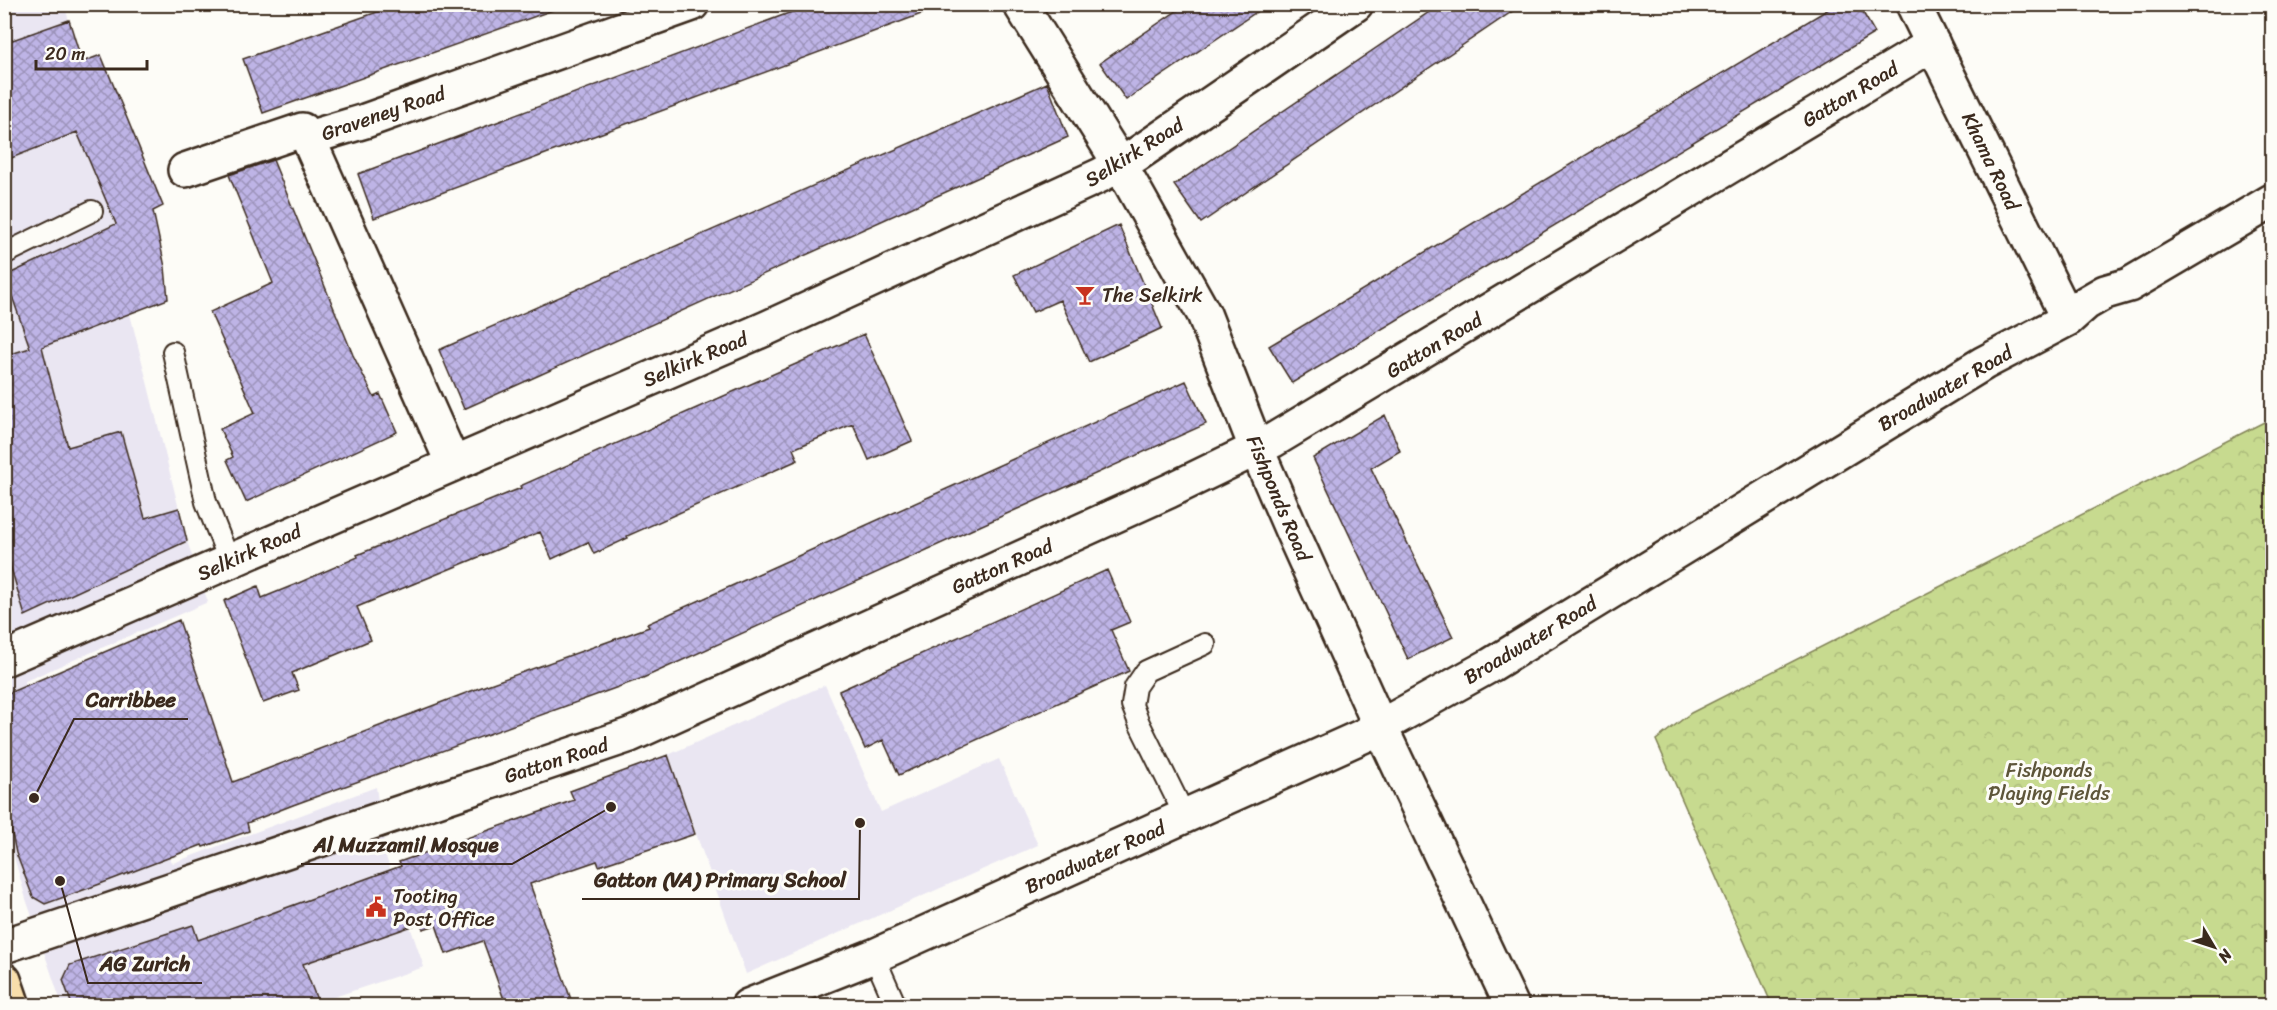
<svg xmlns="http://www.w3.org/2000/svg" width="2277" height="1010" viewBox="0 0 2277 1010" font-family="Sriracha,sans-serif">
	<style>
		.built { fill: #eae6f2 }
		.forest { fill: url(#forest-crowns); stroke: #818256; stroke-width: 1.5 }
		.building { fill: url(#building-cross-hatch); stroke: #3b2a1e; stroke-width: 1.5 }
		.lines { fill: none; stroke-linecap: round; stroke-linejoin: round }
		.service-casing { stroke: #3b2a1e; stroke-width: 24 }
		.minor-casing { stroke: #3b2a1e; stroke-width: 38 }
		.trunk-casing { stroke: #3b2a1e; stroke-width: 38 }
		.service { stroke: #fdfcf7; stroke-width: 20 }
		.minor { stroke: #fdfcf7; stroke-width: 33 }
		.trunk { stroke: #f8deab; stroke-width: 33 }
		.labels { text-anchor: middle; stroke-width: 6; stroke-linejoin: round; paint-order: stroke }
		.street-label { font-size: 20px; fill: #3b2a1e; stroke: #fdfcf7 }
		.poi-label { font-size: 20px; fill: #3b2a1e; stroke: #fdfcf7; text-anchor: start }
		.park-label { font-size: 20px; fill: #5e563a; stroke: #fdfcf7 }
		.leader { fill: none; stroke: #3b2a1e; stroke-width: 2 }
		.callout-dot { fill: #3b2a1e; stroke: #fdfcf7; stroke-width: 2 }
		.callout-label { font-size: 21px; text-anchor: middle; font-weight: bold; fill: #3b2a1e; stroke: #fdfcf7; stroke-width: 6; stroke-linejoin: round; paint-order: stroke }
	</style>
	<defs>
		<pattern id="forest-crowns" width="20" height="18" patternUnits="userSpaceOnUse" patternTransform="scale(1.5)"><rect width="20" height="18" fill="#c7da8f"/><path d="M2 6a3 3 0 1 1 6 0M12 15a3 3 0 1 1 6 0" fill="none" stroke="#acbb7b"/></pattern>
		<pattern id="building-cross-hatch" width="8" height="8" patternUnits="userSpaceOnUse" patternTransform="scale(1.5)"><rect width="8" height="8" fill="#beb4e6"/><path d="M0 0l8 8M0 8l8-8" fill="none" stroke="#9c93ba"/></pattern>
	</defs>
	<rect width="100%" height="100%" fill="#fdfcf7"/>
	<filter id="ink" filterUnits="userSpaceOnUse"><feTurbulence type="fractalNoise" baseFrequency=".0167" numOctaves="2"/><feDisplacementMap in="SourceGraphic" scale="12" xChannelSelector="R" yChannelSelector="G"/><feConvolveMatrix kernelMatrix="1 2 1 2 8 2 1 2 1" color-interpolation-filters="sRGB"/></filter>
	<g filter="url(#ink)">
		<!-- built -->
		<path class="built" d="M 5,5 L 64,5 L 82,61 L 101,55 L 163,206 L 153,211 L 165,267 L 168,299 L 130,314 L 187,541 L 208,602 L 25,681 L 26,687 L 173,863 L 376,787 L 386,857 L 424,967 L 310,1005 L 62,1005 L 26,899 L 5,825 Z
			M 825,685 L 881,812 L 999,759 L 1038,845 L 746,974 L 668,755 Z"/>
		<!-- forest -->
		<path class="forest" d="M 2272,418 L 2272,1005 L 1772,1005 L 1656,740 L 1691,713 Z"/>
		<!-- building -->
		<path class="building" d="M 400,4 L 552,4 L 553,10 L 263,113 L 243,59 Z
			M 813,4 L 939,4 L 940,7 L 374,218 L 358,174 Z
			M 1187,4 L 1268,4 L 1126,100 L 1100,63 Z
			M 1441,4 L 1523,4 L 1201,223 L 1174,185 Z
			M 1837,4 L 1858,4 L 1875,33 L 1292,383 L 1269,346 Z
			M 69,20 L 82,62 L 101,55 L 163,206 L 153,211 L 165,267 L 168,299 L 42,347 L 68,447 L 121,432 L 145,518 L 179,508 L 187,541 L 25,616 L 4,544 L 4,356 L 30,348 L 5,276 L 116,224 L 77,132 L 4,161 L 4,43 Z
			M 1047,83 L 1068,137 L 464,409 L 439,350 Z
			M 273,160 L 353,355 L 374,397 L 380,394 L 397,432 L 246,502 L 227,460 L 233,457 L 220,429 L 255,413 L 210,312 L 273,283 L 229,175 Z
			M 1119,225 L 1162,328 L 1089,362 L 1060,300 L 1033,312 L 1014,275 Z
			M 864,334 L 912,441 L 869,460 L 853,424 L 793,449 L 798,460 L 627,536 L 628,538 L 594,554 L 588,542 L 552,559 L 540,532 L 357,607 L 371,640 L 292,673 L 299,690 L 263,703 L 224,601 L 258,586 L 262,598 L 294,585 L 358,557 L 357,555 L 521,488 L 520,486 Z
			M 1186,381 L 1206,424 L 643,678 L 293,805 L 247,823 L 249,831 L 203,847 L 202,845 L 100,884 L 45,904 L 33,897 L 16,853 L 4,796 L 4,695 L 179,620 L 233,782 L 487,685 L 649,627 L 647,624 Z
			M 1385,415 L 1400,451 L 1371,468 L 1453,637 L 1408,659 L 1313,458 Z
			M 1107,570 L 1130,622 L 1111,630 L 1129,671 L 899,775 L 883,740 L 865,749 L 839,691 Z
			M 668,755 L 695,834 L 599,866 L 597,861 L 530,884 L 573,1005 L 506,1005 L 483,941 L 446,954 L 436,925 L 423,929 L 421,923 L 303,964 L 319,1005 L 72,1005 L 63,980 L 70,965 L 193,925 L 198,940 L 401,866 L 399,862 L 574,800 L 570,791 Z"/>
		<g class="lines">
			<!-- service casing -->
			<g class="service-casing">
				<path id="service" d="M 4,254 L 92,211
					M 173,352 L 206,502 L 229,560
					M 1185,816 L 1139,723 L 1132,705 L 1135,687 L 1146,671 L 1205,644
					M 874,956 L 896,1006"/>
			</g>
			<!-- minor casing -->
			<g class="minor-casing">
				<path id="minor" d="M 1020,4 L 1120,164 L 1204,314 L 1257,450 L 1292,531 L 1380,726 L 1512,1006
					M 1913,4 L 2068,319
					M 185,170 L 302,130 L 308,138
					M 453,464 L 308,138 L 365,121 L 692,4
					M 4,659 L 767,328 L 1101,175 L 1136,155 L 1356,4
					M 4,946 L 630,735 L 1169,491 L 1272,441 L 1933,44
					M 748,1006 L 874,956 L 1365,735 L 1491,665 L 1984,363 L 2068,319 L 2086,303 L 2105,292 L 2129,285 L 2272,201"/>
			</g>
			<!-- trunk casing -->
			<g class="trunk-casing">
				<path id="trunk" d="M 4,980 L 13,1006"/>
			</g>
			<!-- service -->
			<use href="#service" class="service"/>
			<!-- minor -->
			<use href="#minor" class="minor"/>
			<!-- trunk -->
			<use href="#trunk" class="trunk"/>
		</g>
	</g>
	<!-- icons -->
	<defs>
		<g id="bar-bare" transform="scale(1.62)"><path d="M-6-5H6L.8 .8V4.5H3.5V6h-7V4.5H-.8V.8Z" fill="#c8321e" stroke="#fdfcf7" stroke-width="2.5" paint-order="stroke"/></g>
		<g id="civic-bare" transform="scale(1.62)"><path d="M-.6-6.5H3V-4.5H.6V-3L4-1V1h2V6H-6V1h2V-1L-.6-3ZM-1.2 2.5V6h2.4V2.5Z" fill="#c8321e" stroke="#fdfcf7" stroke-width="2.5" paint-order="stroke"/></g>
	</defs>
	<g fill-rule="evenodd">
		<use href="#bar-bare" x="1085" y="295"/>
		<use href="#civic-bare" x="376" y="907"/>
	</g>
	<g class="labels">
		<!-- street labels -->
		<g class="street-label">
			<text transform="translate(1850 94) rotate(-31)" y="7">Gatton Road</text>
			<text transform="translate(383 113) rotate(-19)" y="7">Graveney Road</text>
			<text transform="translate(1134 152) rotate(-32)" y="7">Selkirk Road</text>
			<text transform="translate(1991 161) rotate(64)" y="7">Khama Road</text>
			<text transform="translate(1434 345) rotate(-31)" y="7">Gatton Road</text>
			<text transform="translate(695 359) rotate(-23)" y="7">Selkirk Road</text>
			<text transform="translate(1945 388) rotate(-30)" y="7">Broadwater Road</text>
			<text transform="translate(1279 498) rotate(67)" y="7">Fishponds Road</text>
			<text transform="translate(249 552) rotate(-24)" y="7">Selkirk Road</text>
			<text transform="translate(1002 566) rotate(-24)" y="7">Gatton Road</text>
			<text transform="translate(1530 640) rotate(-31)" y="7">Broadwater Road</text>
			<text transform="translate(556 760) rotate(-18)" y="7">Gatton Road</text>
			<text transform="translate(1095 857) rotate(-24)" y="7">Broadwater Road</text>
		</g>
		<!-- poi labels -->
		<g class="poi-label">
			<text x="1102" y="302">The Selkirk</text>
			<text x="393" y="903">Tooting<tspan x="393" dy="23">Post Office</tspan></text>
		</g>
		<!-- park labels -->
		<g class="park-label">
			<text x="2049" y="777">Fishponds<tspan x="2049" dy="23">Playing Fields</tspan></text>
		</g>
	</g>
	<!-- callouts -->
	<path class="leader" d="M34 798L74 719H188M611 807L512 864H301M860 823L859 899H582M60 881L88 983H202"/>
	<g class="callout-dot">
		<circle cx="34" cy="798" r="6"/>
		<circle cx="611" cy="807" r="6"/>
		<circle cx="860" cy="823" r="6"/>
		<circle cx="60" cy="881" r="6"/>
	</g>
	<g class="callout-label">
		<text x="131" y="707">Carribbee</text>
		<text x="406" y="852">Al Muzzamil Mosque</text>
		<text x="720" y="887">Gatton (VA) Primary School</text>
		<text x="145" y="971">AG Zurich</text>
	</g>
	<!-- margin -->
	<rect width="2277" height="1010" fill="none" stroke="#fdfcf7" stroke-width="24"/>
	<rect x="12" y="12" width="2253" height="986" fill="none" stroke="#3b2a1e" stroke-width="2" filter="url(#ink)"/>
	<!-- north arrow -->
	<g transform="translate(2214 947) rotate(129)" stroke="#fdfcf7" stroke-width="4.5" paint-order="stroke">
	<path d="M0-4.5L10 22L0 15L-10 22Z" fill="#3b2a1e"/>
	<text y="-9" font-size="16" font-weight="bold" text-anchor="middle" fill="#3b2a1e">N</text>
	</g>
	<!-- scale -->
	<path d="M36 60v9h111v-9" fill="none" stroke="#3b2a1e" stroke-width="3"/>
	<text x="45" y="60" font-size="18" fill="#3b2a1e" stroke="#fdfcf7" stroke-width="4.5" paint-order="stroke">20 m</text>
</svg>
